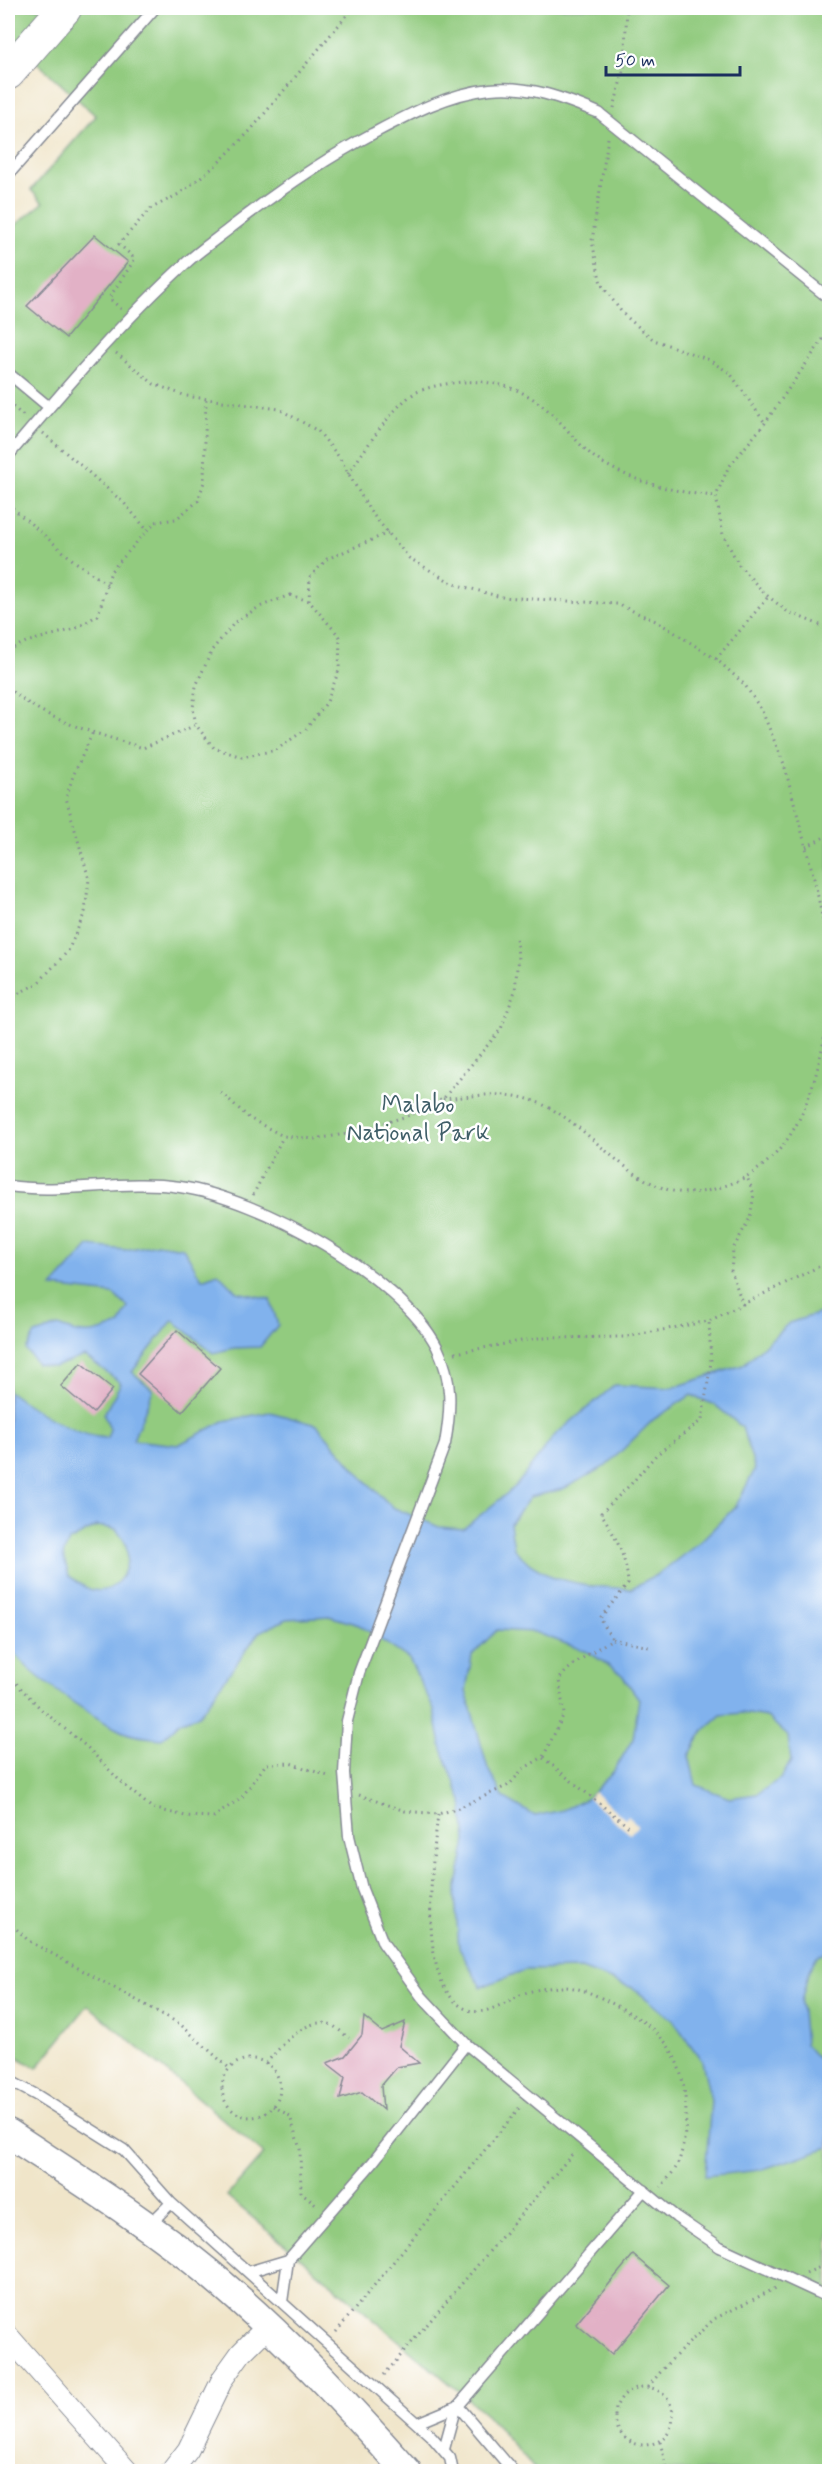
<svg xmlns="http://www.w3.org/2000/svg" width="837" height="2479" viewBox="0 0 837 2479" font-family="Mynerve,sans-serif">
	<style>
		.green { fill: #92cb7f; stroke: #567d6e; stroke-width: 1.5 }
		.water { fill: #81b2ed; stroke: #4e70a6; stroke-width: 1.5; fill-rule: evenodd }
		.pier { fill: #f0e5c9 }
		.building { fill: #e2b1c6 }
		.lines { fill: none; stroke-linecap: round; stroke-linejoin: round }
		.lane-casing { stroke: #868a94; stroke-width: 13 }
		.street-casing { stroke: #868a94; stroke-width: 23 }
		.secondary-casing { stroke: #868a94; stroke-width: 31 }
		.primary-casing { stroke: #868a94; stroke-width: 35 }
		.path { stroke: #868a94; stroke-width: 3; stroke-dasharray: 1.5 4.5; stroke-linecap: butt }
		.lane { stroke: #fff; stroke-width: 10 }
		.street { stroke: #fff; stroke-width: 21 }
		.secondary { stroke: #fff; stroke-width: 28 }
		.primary { stroke: #fff; stroke-width: 33 }
		.labels { text-anchor: middle; stroke-width: 5; stroke-linejoin: round; paint-order: stroke }
		.park-label { font-size: 24px; fill: #3f5e68; stroke: #fff }
	</style>
	<rect width="100%" height="100%" fill="#fff"/>
	<filter id="ink" filterUnits="userSpaceOnUse"><feTurbulence type="fractalNoise" baseFrequency=".0167" numOctaves="2"/><feDisplacementMap in="SourceGraphic" scale="12" xChannelSelector="R" yChannelSelector="G"/><feConvolveMatrix kernelMatrix="1 2 1 2 8 2 1 2 1" color-interpolation-filters="sRGB"/></filter>
	<filter id="wash" filterUnits="userSpaceOnUse"><feTurbulence type="fractalNoise" baseFrequency=".008" numOctaves="4" result="noise"/><feDisplacementMap in="SourceGraphic" scale="24" xChannelSelector="R" yChannelSelector="G"/><feGaussianBlur stdDeviation="1.35" result="paint"/><feColorMatrix in="noise" values="0 0 0 0 0 0 0 0 0 0 0 0 0 0 0 0 0 1.4 0 .05"/><feComposite in="paint" operator="in"/></filter>
	<g filter="url(#wash)">
		<rect width="100%" height="100%" fill="#f0e5c9"/>
		<!-- green -->
		<path class="green" d="M 8,8 L 829,8 L 829,2471 L 536,2471 L 487,2415 L 227,2196 L 264,2154 L 88,2005 L 37,2068 L 8,2052 L 8,231 L 43,203 L 31,190 L 96,116 L 8,36 Z"/>
		<!-- water -->
		<path class="water" d="M 158,1244 L 183,1248 C 191,1259 194,1269 202,1279 L 218,1273 L 237,1292 L 270,1299 L 278,1325 L 260,1347 L 234,1348 L 213,1353 L 173,1320 L 132,1372 L 153,1390 L 133,1440 L 178,1445 L 224,1421 L 270,1412 L 317,1425 L 362,1477 L 392,1507 L 439,1527 L 463,1529 L 516,1486 L 555,1435 L 615,1385 L 672,1388 L 743,1365 L 789,1323 L 829,1310 L 830,1646 L 820,1672 L 830,1716 L 830,1951 L 817,1956 L 809,1970 L 801,2002 L 805,2044 L 829,2072 L 829,2147 L 760,2170 L 705,2176 L 711,2101 L 702,2061 L 673,2020 L 633,1988 L 581,1969 L 525,1970 L 481,1987 L 459,1948 L 455,1896 L 466,1841 L 462,1801 L 442,1749 L 434,1710 L 409,1659 L 359,1625 L 329,1616 L 287,1619 L 259,1632 L 199,1715 L 181,1721 L 162,1739 C 149,1737 132,1737 121,1731 C 96,1719 12,1666 8,1640 C 4,1614 14,1591 8,1567 L 8,1391 C 34,1410 74,1437 107,1438 L 110,1429 L 104,1414 L 121,1383 L 85,1356 L 54,1367 L 37,1364 L 26,1350 L 35,1334 L 58,1326 C 84,1337 94,1335 120,1324 L 128,1307 L 113,1294 L 52,1287 L 89,1246 L 125,1250 ZM 691,1395 L 715,1405 L 742,1427 L 755,1469 L 736,1506 L 699,1543 L 658,1574 L 630,1589 L 589,1586 L 551,1577 L 530,1564 L 514,1549 L 510,1524 L 530,1497 L 563,1489 L 606,1466 L 654,1419 ZM 97,1526 L 116,1529 C 119,1533 125,1540 126,1545 C 132,1567 118,1595 93,1590 C 85,1589 76,1580 69,1576 L 63,1555 L 69,1541 ZM 497,1630 L 535,1632 L 590,1653 L 622,1675 L 639,1699 L 633,1739 L 614,1771 L 588,1798 L 563,1810 L 535,1816 L 503,1797 L 488,1769 L 466,1691 L 472,1655 ZM 742,1713 L 767,1717 L 788,1736 L 791,1761 L 781,1778 L 757,1794 L 729,1798 L 696,1785 L 689,1756 L 703,1731 L 721,1715 Z"/>
		<!-- pier -->
		<path class="pier" d="M 594,1792 L 625,1819 L 628,1816 L 638,1825 L 630,1834 L 588,1798 Z"/>
		<g id="blocks">
			<!-- building -->
			<path class="building" d="M 95,235 L 128,262 L 66,338 L 27,306 Z
				M 177,1330 L 220,1368 L 182,1412 L 138,1374 Z
				M 81,1363 L 113,1389 L 93,1413 L 61,1386 Z
				M 364,2017 L 382,2032 L 405,2022 L 399,2046 L 419,2063 L 397,2067 L 381,2086 L 383,2110 L 362,2092 L 340,2099 L 345,2077 L 327,2063 L 345,2056 L 362,2035 Z
				M 633,2255 L 669,2285 L 612,2354 L 576,2324 Z"/>
		</g>
	</g>
	<g filter="url(#ink)">
		<use href="#blocks" fill-opacity="0" stroke="#868a94" stroke-width="1.5"/>
		<g class="lines">
			<!-- lane casing -->
			<g class="lane-casing">
				<path id="lane" d="M 8,175 L 155,8
					M 8,373 L 49,407
					M 8,456 C 64,390 121,322 186,263 C 199,251 215,240 229,229 C 274,194 321,161 372,134 C 410,114 447,94 490,89 C 529,85 563,98 599,113 L 830,299
					M 8,1186 C 65,1194 123,1179 180,1187 C 258,1198 400,1275 437,1347 C 453,1380 451,1409 445,1444 L 359,1673 L 347,1721 L 344,1773 L 349,1836 L 362,1889 L 383,1943 L 422,1997 L 466,2044 L 676,2217 L 720,2247 L 830,2298
					M 8,2080 L 38,2096 L 124,2150 L 171,2203 L 432,2437 L 450,2458 L 453,2472
					M 148,2226 L 171,2203
					M 248,2272 L 288,2260 L 373,2162 L 466,2044
					M 282,2302 L 288,2260
					M 458,2406 L 514,2472
					M 417,2423 L 458,2406 L 644,2190
					M 444,2449 L 455,2409"/>
			</g>
			<!-- street casing -->
			<g class="street-casing">
				<path id="street" d="M 8,2336 L 128,2472
					M 171,2472 L 188,2450 L 223,2378 L 241,2353 L 268,2326"/>
			</g>
			<!-- secondary casing -->
			<g class="secondary-casing">
				<path id="secondary" d="M 8,2133 C 76,2178 147,2222 210,2274 C 282,2334 345,2402 407,2472"/>
			</g>
			<!-- primary casing -->
			<g class="primary-casing">
				<path id="primary" d="M 8,73 L 65,8"/>
			</g>
			<!-- path -->
			<path class="path" d="M 614,108 L 624,67 L 627,8
				M 608,138 L 592,241 L 601,284 L 623,314 L 654,340 L 707,359 L 730,373 L 765,423
				M 121,309 L 109,298 L 135,259 L 119,244 L 150,209 L 179,194 L 215,166 L 250,131 L 353,8
				M 830,329 L 765,423 L 728,468 L 716,496 L 723,535 L 739,565 L 764,593 L 788,612 L 830,629
				M 116,353 L 154,384 L 186,396 L 279,409 L 318,431 L 339,457 L 370,511 L 409,558 L 454,584 L 501,597 L 617,604 L 658,622 L 716,659 L 745,685 L 762,711 L 784,764 L 815,882 L 830,955
				M 8,403 L 25,417
				M 43,433 L 124,503 L 147,530
				M 348,474 C 363,453 393,405 415,393 C 429,386 448,383 463,382 C 502,380 530,391 557,419 C 572,434 584,452 603,463 C 636,483 678,493 716,496
				M 8,504 L 74,561 L 107,584
				M 290,595 L 309,601 L 340,637 L 339,670 L 327,702 L 306,729 L 276,750 L 242,757 L 214,748 L 196,725 L 193,708 L 196,686 L 212,650 L 235,622 L 259,607 Z
				M 309,601 L 310,577 L 327,559 L 388,533
				M 8,650 L 26,642 L 75,629 L 98,615 L 111,571 L 155,522 L 176,519 L 198,501 L 204,482 L 206,399
				M 716,659 L 768,597
				M 8,688 C 45,721 96,733 143,748 L 196,725
				M 806,847 L 830,834
				M 8,999 L 38,983 L 68,951 L 85,912 L 89,879 L 66,798 L 73,776 L 93,732
				M 221,1092 L 249,1118 L 283,1136 L 314,1139 L 353,1133 L 410,1115 L 443,1099 L 501,1029 L 515,991 L 518,956 L 516,937
				M 443,1099 C 469,1097 498,1091 524,1098 C 573,1110 604,1158 648,1181 C 673,1195 694,1196 721,1187 C 802,1163 817,1080 830,1008
				M 253,1195 L 283,1137
				M 743,1305 L 731,1271 L 733,1249 L 750,1218 L 754,1194 L 747,1177
				M 455,1353 L 538,1338 L 626,1337 L 709,1321 L 830,1261
				M 612,1639 L 649,1647
				M 8,1675 L 42,1710 L 87,1747 L 124,1785 L 152,1808 L 185,1816 L 214,1817 L 242,1797 L 266,1764 L 290,1763 L 331,1777
				M 543,1758 L 630,1828
				M 359,1795 L 405,1811 L 438,1814 L 456,1809 L 509,1785 L 523,1769 L 543,1757 L 564,1714 L 559,1680 C 571,1662 594,1652 612,1639 L 600,1618 L 628,1584 C 627,1558 615,1535 601,1513 L 631,1484 L 656,1455 L 702,1420 L 711,1362 L 709,1321
				M 438,1814 C 433,1860 415,1982 464,2008 C 486,2020 508,1998 528,1992 C 538,1989 553,1987 564,1987 C 581,1987 600,1997 615,2005 C 635,2015 655,2028 668,2046 C 689,2076 690,2127 679,2161 C 676,2170 667,2179 661,2187
				M 8,1921 L 29,1941 L 180,2024 L 230,2069
				M222 2088a29 29 0 1 1 58 0a29 29 0 1 1-58 0Z
				M 266,2063 C 281,2047 304,2017 329,2024 C 336,2026 343,2034 349,2038
				M 273,2106 L 290,2116 L 300,2149 L 301,2192 L 317,2205
				M 806,2273 L 830,2263
				M 336,2332 L 520,2107
				M 384,2375 L 574,2152
				M615 2416a29 29 0 1 1 58 0a29 29 0 1 1-58 0Z
				M 648,2387 L 668,2363 L 714,2319 L 776,2288
				M 660,2442 L 666,2466 L 673,2472"/>
			<!-- lane -->
			<use href="#lane" class="lane"/>
			<!-- street -->
			<use href="#street" class="street"/>
			<!-- secondary -->
			<use href="#secondary" class="secondary"/>
			<!-- primary -->
			<use href="#primary" class="primary"/>
		</g>
	</g>
	<g class="labels">
		<!-- park labels -->
		<g class="park-label">
			<text x="418" y="1112">Malabo<tspan x="418" dy="28">National Park</tspan></text>
		</g>
	</g>
	<!-- margin -->
	<rect width="837" height="2479" fill="none" stroke="#fff" stroke-width="30"/>
	<!-- scale -->
	<path d="M606 66v9h134v-9" fill="none" stroke="#1b2f5e" stroke-width="3"/>
	<text x="615" y="66" font-size="18" fill="#1b2f5e" stroke="#ffffff" stroke-width="4.5" paint-order="stroke">50 m</text>
</svg>
